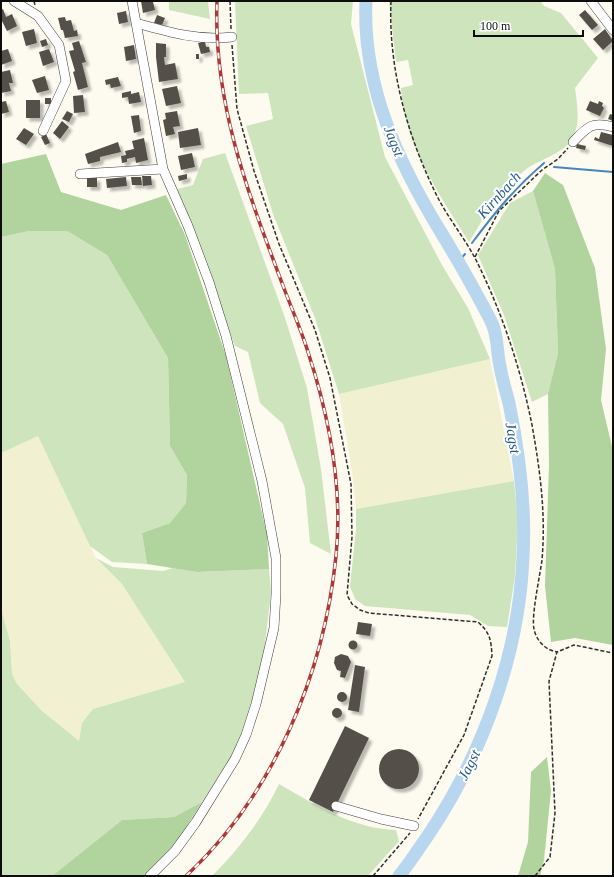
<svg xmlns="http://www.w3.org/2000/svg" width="614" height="877" viewBox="0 0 614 877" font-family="'Times New Roman',serif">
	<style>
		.farmland { fill: #f1f0d1 }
		.green { fill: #cde4bc }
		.forest { fill: #b1d39d }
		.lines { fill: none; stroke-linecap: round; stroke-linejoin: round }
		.stream { stroke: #4885be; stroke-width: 2 }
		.river { stroke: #b9d6ef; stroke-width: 13 }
		.building { fill: #544f4a; filter: url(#shadow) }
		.minor-casing { stroke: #404040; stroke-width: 10 }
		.path { stroke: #2f2f2f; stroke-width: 1.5; stroke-dasharray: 4 2; stroke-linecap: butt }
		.minor { stroke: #fff; stroke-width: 9 }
		.rail-casing { stroke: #ad3834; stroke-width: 3.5 }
		.rail { stroke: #fff; stroke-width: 2; stroke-dasharray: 6; stroke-linecap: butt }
		.labels { text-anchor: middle; stroke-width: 4; stroke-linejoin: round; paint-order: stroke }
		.water-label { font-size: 15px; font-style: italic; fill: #245991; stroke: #fff }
	</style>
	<defs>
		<filter id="shadow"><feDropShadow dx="3.5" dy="3.5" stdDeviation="1" flood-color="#0004"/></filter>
	</defs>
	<rect width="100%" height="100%" fill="#fdfbef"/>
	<!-- farmland -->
	<path class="farmland" d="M 490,359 L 514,481 L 356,509 L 352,471 L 339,394 Z
		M 38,436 L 96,558 L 122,584 L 185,682 L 93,709 L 82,723 L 79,742 L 42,711 L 17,684 L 12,674 L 10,641 L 1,609 L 1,453 Z"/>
	<!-- green -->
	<path class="green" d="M 169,1 L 208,1 L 210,19 L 169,10 Z
		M 235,1 L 353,1 L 351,24 L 385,157 L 442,265 L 468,308 L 490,359 L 339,394 L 315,318 L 273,214 L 246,126 L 273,119 L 268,93 L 239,94 Z
		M 389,1 L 540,1 L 544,6 L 561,13 L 598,58 L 575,88 C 577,103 581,125 572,139 C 562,155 537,160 524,171 C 498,193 486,214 469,242 C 440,195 404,145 401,88 L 413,85 L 408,60 L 396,62 Z
		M 225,153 L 284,315 L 307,388 L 321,469 L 331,554 L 310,543 L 305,488 L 283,424 L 260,403 L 248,352 L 235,346 L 177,189 L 193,185 L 203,159 Z
		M 533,191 L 555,269 L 558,353 L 548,394 L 532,402 L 504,315 L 478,255 L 510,203 Z
		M 29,231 L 67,231 L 107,255 L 168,358 L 170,446 L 187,475 L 186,503 L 170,523 L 142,533 L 147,564 L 112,562 L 90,546 L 38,436 L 1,453 L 1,237 Z
		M 514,481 L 518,521 L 515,576 L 507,627 L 488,626 L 470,615 L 365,606 L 355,599 L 350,586 L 356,529 L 356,509 Z
		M 96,558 L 113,567 L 163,571 L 173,568 L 197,572 L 269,569 L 271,592 L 264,652 L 254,697 L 237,748 L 202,802 L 174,817 L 122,820 L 52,876 L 1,876 L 1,609 L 10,641 L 12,674 L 17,684 L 42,711 L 79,741 L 82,723 L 93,709 L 185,682 L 122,584 Z
		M 279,784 C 316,805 353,829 396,830 L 399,841 L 368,876 L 212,876 C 239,849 263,818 279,784 Z"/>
	<!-- forest -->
	<path class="forest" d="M 46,154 L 61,192 L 121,210 L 166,195 L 185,235 L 226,356 L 267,535 L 269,569 L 197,572 L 147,564 L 142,533 L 170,523 L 186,503 L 187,475 L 170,446 L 168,358 L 107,255 L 67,231 L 29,231 L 1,237 L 1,164 Z
		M 545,173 L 563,185 L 595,268 L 606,349 L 601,400 L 613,451 L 613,645 L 575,638 L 551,642 L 545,586 L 549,465 L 548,394 L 558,353 L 555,269 L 533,191 Z
		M 547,757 L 551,791 L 544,860 L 540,876 L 518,876 L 528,842 L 531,772 Z
		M 202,802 L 177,842 L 144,876 L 52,876 L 122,820 L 174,817 Z"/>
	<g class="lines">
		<!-- stream -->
		<path class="stream" d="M 554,167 L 613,172
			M 472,243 C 496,211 514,189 544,163
			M 459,261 L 465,254"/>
		<!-- river -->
		<path class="river" d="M 366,1 C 362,86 399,164 442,234 C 456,257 469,280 482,304 C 486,312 492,321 494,329 C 498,341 497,354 500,366 C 502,379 506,391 509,403 C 519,452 526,506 523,557 C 519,655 483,753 429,834 C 419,848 410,863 399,876"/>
	</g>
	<!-- building -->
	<path class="building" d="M 141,1 L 153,2 L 155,10 L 143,13 Z
		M 3,9 L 6,17 L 12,14 L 17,26 L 7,31 L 1,19 L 1,10 Z
		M 585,10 L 598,25 L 592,30 L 579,15 Z
		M 126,11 L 128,22 L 119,24 L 117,13 Z
		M 157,15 L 165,18 L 162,25 L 154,23 Z
		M 65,17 L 66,21 L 71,20 L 74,31 L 77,30 L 78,36 L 65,38 L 63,30 L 61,30 L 58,18 Z
		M 34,29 L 37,43 L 26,46 L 22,32 Z
		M 605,29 L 613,41 L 603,50 L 593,39 Z
		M 46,39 L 48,45 L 42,47 L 40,41 Z
		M 79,41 L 86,62 L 82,63 L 88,87 L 78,90 L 73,72 L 75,71 L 69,51 L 74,50 L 72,43 Z
		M 205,41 L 206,47 L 209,47 L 210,52 L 201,54 L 198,43 Z
		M 156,43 L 166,44 L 166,57 L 164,57 L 165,65 L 175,63 L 178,79 L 159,82 L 156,57 Z
		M 134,45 L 136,59 L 126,61 L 124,47 Z
		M 8,49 L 12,61 L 1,65 L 1,51 Z
		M 49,49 L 54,62 L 43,66 L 39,52 Z
		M 196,54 L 199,54 L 199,59 L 196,59 Z
		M 10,70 L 13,83 L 9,83 L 11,91 L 1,93 L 1,72 Z
		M 45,76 L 49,90 L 37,93 L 32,80 Z
		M 118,77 L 121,86 L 111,88 L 110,84 L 106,85 L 105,80 Z
		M 177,86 L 181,103 L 166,106 L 162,89 Z
		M 131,91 L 131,94 L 139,92 L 141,102 L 129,104 L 128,97 L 122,98 L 122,93 Z
		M 83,95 L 85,112 L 74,113 L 73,96 Z
		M 45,98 L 51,98 L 51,104 L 45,104 Z
		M 26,100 L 40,100 L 40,118 L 26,118 Z
		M 6,101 L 9,112 L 1,114 L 1,102 Z
		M 590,101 L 598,104 L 599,101 L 603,103 L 602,106 L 604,108 L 600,116 L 586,110 Z
		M 67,111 L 73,114 L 69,122 L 62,119 Z
		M 177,111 L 180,126 L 173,127 L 175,134 L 166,136 L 163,120 L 166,119 L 165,113 Z
		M 610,114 L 613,115 L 613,121 L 608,119 Z
		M 139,115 L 141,131 L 134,133 L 131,116 Z
		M 62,121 L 69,127 L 60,139 L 53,133 Z
		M 24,128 L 34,134 L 26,145 L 16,139 Z
		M 198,128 L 201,145 L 180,148 L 178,132 Z
		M 601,132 L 613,135 L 613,146 L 594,140 L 595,137 L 599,139 Z
		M 46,134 L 50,143 L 45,145 L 41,137 Z
		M 144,138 L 148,160 L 136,163 L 135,157 L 127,159 L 127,162 L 122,163 L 121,156 L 126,155 L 125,151 L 134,149 L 132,141 Z
		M 118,142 L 121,152 L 100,157 L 100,161 L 88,164 L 85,154 Z
		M 577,144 L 586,146 L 585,150 L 576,148 Z
		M 192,153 L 195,167 L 181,170 L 178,156 Z
		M 187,174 L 187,179 L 179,181 L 178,176 Z
		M 142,176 L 151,176 L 152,185 L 143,186 Z
		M 126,177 L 127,186 L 107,188 L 106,179 Z
		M 131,177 L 141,177 L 142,185 L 132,185 Z
		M 87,178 L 97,178 L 97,187 L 87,187 Z
		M 358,622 L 372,624 L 370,636 L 356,634 Z
		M348.5 645a4.5 4.5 0 1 1 9 0a4.5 4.5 0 1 1-9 0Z
		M 341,654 L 348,656 L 351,662 L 345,678 L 340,677 L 341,671 L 337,670 L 334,663 L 335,657 Z
		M 355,665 L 365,667 L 359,712 L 348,710 Z
		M337 697a5 5 0 1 1 10 0a5 5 0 1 1-10 0Z
		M332 713a5 5 0 1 1 10 0a5 5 0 1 1-10 0Z
		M 345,726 L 369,738 L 333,812 L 309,800 Z
		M379 769a20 20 0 1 1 40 0a20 20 0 1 1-40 0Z"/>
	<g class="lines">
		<!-- minor casing -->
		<g class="minor-casing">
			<path id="minor" d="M 14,1 L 38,16 L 59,45 L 66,81 L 43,131
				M 132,1 L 163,169 L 188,226 L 209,282 L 226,336 L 262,481 L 276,558 L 276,594 L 274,628 L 256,704 L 246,735 L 235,759 L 196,822 L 175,851 L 150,876
				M 591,1 L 613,30
				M 136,23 C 168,32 198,41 232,37
				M 573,142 C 587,127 592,121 613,127
				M 80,174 L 163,169
				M 336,806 L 381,819 L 414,826"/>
		</g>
		<!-- path -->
		<path class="path" d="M 34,1 L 35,5
			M 230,1 L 231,29
			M 391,1 C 388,69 408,138 438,198 C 450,221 467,241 478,264 C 503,315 521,370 532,425 C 540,470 546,513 542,560 C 540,575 531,617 534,629 C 536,640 545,650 557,652
			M 232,45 L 237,109 L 254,171 L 279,244 L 315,330 L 330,378 L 351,484 L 352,537 L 347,595 L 352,604 L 360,610 L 369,613 L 478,622 C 490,633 491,639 492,656 L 464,735 L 418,819
			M 475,257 L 499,211 L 542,170 L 558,159 L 568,148
			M 373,876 L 410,833
			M 535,876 L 550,857 L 555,813 L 549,681 L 557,652 L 574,645 L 613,653"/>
		<!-- minor -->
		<use href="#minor" class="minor"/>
		<!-- rail casing -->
		<g class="rail-casing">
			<path id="rail" d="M 186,876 C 274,794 324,674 336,556 C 343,488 329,416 308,352 C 302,332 293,312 285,291 C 249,195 213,105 217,1"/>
		</g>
		<!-- rail -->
		<use href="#rail" class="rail"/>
	</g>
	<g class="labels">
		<!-- water labels -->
		<g class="water-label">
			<text transform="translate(394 141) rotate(68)" y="5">Jagst</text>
			<text transform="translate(499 195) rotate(-48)" y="5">Kirnbach</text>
			<text transform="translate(513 438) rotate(81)" y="5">Jagst</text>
			<text transform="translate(469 765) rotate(-63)" y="5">Jagst</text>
		</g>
	</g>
	<!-- border -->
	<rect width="614" height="877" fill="none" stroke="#0d0d0d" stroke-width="4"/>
	<!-- scale -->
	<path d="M474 30v6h109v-6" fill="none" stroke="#0d0d0d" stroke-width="2"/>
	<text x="480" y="30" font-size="12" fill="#0d0d0d" stroke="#ffffff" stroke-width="3" paint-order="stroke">100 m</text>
</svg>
